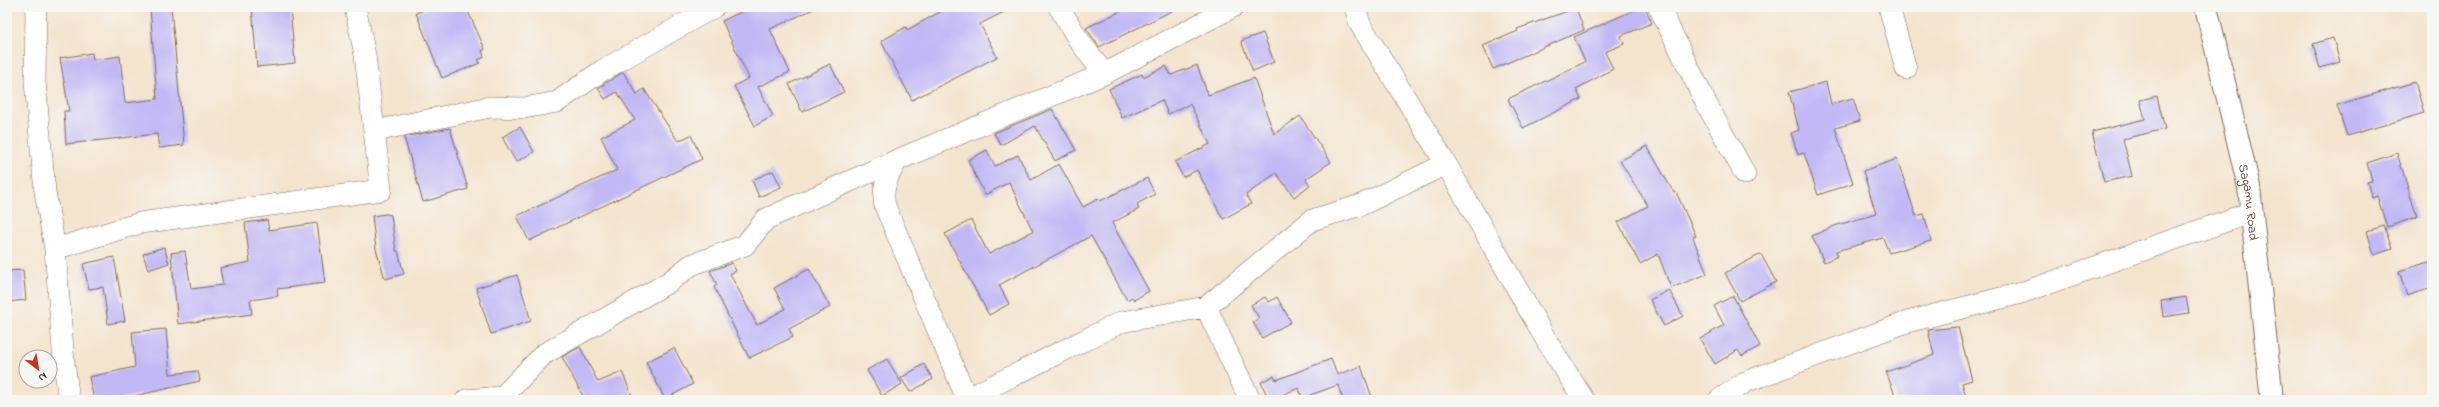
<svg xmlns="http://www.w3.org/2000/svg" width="2439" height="407" viewBox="0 0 2439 407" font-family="'Indie Flower',sans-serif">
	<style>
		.building { fill: #c1b8f5 }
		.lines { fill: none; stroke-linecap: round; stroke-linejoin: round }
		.street-casing { stroke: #7c6b5c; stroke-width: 22 }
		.highway-casing { stroke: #7c6b5c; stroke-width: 24 }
		.street { stroke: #fff; stroke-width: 21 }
		.highway { stroke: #fff; stroke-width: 22 }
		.labels { text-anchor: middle; stroke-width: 3.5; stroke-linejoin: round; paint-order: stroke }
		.street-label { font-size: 13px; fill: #3b2a1e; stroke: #f6f6f2 }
	</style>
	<rect width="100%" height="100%" fill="#f6f6f2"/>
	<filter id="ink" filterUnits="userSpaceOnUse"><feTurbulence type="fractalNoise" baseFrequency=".025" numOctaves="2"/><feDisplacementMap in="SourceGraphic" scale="8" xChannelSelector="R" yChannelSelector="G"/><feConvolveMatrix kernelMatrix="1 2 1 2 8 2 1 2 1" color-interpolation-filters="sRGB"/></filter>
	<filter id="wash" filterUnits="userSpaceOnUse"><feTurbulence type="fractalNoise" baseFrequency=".012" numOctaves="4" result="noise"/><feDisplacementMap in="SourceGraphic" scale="16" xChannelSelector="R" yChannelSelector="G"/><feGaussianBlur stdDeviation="0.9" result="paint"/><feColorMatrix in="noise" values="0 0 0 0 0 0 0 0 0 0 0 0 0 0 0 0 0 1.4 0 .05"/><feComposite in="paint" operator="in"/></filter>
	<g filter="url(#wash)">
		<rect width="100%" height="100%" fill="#f4e4ce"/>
		<g id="blocks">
			<!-- building -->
			<path class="building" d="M 150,7 L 171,7 L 184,145 L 159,148 L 157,134 L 66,144 L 64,111 L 69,111 L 60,58 L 92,53 L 93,60 L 120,56 L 125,103 L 157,99 Z
				M 252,7 L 290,7 L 295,63 L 257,67 Z
				M 431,7 L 466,7 L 485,49 L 482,51 L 484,57 L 478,60 L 480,63 L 442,78 L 416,13 Z
				M 751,7 L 818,7 L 770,29 L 790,72 L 758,87 L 773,116 L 755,126 L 734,86 L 749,78 L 722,21 Z
				M 949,7 L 1014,7 L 980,24 L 997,57 L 912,100 L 881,41 L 906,27 L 907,30 Z
				M 1129,7 L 1180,7 L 1099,47 L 1086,28 Z
				M 1641,7 L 1645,7 L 1652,23 L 1621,36 L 1624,44 L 1605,52 L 1613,69 L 1576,89 L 1581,99 L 1523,128 L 1508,99 L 1585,62 L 1574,37 Z
				M 1576,8 L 1584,30 L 1493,69 L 1483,46 L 1518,31 L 1517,29 Z
				M 1263,33 L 1274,62 L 1253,71 L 1241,41 Z
				M 2333,38 L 2340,62 L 2320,68 L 2313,44 Z
				M 830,64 L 844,92 L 802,112 L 789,84 Z
				M 1197,65 L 1208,95 L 1254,78 L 1274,134 L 1300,116 L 1331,162 L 1306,179 L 1310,185 L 1294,197 L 1276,173 L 1246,195 L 1251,204 L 1223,219 L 1197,170 L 1183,177 L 1175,162 L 1210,144 L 1190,104 L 1168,114 L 1162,100 L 1122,118 L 1109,89 L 1142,74 L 1143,77 L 1166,66 L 1171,75 Z
				M 623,72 L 637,94 L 644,89 L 678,141 L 691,135 L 702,159 L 529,241 L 517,216 L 617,170 L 601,137 L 635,120 L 617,92 L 605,99 L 598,88 Z
				M 1826,82 L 1831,104 L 1853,98 L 1860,121 L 1835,128 L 1853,183 L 1818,195 L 1804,153 L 1798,155 L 1791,133 L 1799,130 L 1789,92 Z
				M 2415,82 L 2424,113 L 2347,136 L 2337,105 Z
				M 2157,96 L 2165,129 L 2123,139 L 2132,176 L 2104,182 L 2092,132 L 2145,119 L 2140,100 Z
				M 1052,109 L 1076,150 L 1055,161 L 1035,126 L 1001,145 L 994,133 Z
				M 520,127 L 534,152 L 516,162 L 502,137 Z
				M 450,128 L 468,189 L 423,202 L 404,137 Z
				M 1647,146 L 1674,193 L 1676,192 L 1696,236 L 1693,237 L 1707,274 L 1671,288 L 1658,254 L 1640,264 L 1618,222 L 1648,206 L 1620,161 Z
				M 987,150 L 995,166 L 1018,155 L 1031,180 L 1059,164 L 1083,207 L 1098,199 L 1100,201 L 1147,178 L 1155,194 L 1137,204 L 1139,209 L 1112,223 L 1149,291 L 1134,300 L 1132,297 L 1127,300 L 1091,236 L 999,285 L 1009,304 L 989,315 L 945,234 L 971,220 L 989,254 L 1033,231 L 1009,182 L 985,195 L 968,160 Z
				M 2397,153 L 2417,217 L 2387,227 L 2377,196 L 2372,198 L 2367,182 L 2372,181 L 2367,163 Z
				M 1897,159 L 1916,216 L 1924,214 L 1931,241 L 1889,253 L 1883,238 L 1836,251 L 1838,256 L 1824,262 L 1812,236 L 1834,226 L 1876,214 L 1863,171 Z
				M 773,171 L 781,187 L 759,197 L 752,180 Z
				M 386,214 L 391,215 L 396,251 L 398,251 L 404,274 L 385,279 L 376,249 L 372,216 Z
				M 267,220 L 269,230 L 317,223 L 325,283 L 277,289 L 278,296 L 250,300 L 252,314 L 178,324 L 171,253 L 185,251 L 191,289 L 223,285 L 220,268 L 250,262 L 245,223 Z
				M 2384,226 L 2392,249 L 2374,255 L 2367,231 Z
				M 164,247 L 169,263 L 148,270 L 143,254 Z
				M 1761,254 L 1776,282 L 1740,301 L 1725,273 Z
				M 114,257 L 125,321 L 108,324 L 103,287 L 89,289 L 83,264 Z
				M 2432,261 L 2432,288 L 2407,296 L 2399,271 Z
				M 732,263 L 736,271 L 730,274 L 757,325 L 785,309 L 774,288 L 809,269 L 830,307 L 789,329 L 793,337 L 749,358 L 714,287 L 717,285 L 710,271 Z
				M 23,270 L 26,300 L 7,302 L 7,271 Z
				M 517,275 L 531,321 L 491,334 L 476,288 Z
				M 1669,290 L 1683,316 L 1664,326 L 1650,300 Z
				M 1733,296 L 1760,346 L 1742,356 L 1738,350 L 1715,364 L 1700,339 L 1724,325 L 1714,306 Z
				M 1265,297 L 1269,302 L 1277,297 L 1291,322 L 1262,338 L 1253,322 L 1259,318 L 1251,305 Z
				M 2186,297 L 2189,313 L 2163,317 L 2161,301 Z
				M 1958,327 L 1972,380 L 1962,383 L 1967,400 L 1897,400 L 1886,372 L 1934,355 L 1928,330 Z
				M 166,329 L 170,374 L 198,371 L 200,381 L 117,400 L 94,400 L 89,377 L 135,367 L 132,332 Z
				M 580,347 L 598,382 L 622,372 L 634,400 L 585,400 L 562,357 Z
				M 674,348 L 693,384 L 665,399 L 646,362 Z
				M 887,359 L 902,384 L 882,396 L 867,370 Z
				M 1331,359 L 1337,375 L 1361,366 L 1373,400 L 1343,400 L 1338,385 L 1302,398 L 1299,388 L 1269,400 L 1261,382 L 1274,376 L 1276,380 Z
				M 924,364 L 933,379 L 910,392 L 901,378 Z"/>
		</g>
	</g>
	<g filter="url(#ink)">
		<use href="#blocks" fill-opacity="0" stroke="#7c6b5c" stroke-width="1"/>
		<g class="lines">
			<!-- street casing -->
			<g class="street-casing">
				<path id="street" d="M 36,7 L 35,82 L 45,192 L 55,249 L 64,363 L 69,400
					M 1059,7 L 1078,39 L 1104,74
					M 1355,7 L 1360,24 L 1446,164 L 1548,343 L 1584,400
					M 1659,7 L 1706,103 L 1745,174
					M 1889,7 L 1906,69
					M 375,131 L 490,107 L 524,108 L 557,102 L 603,70 L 714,7
					M 897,160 C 888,176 881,188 885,206 L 967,399
					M 55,249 L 140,223 L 381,190 L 365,55 L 355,7
					M 466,400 L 502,397 L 544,354 L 669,282 L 691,265 L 745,245 L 766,219 L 897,160 L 1104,74 L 1233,7
					M 964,400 L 1121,322 L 1206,307
					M 1250,400 L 1206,307 L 1312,220 L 1361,205 L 1446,164
					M 1719,400 L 1745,382 L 1907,322 L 2021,293 L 2252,212"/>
			</g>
			<!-- highway casing -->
			<g class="highway-casing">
				<g id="highway">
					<path id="s1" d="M 2206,7 L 2249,187 L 2272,400"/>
				</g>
			</g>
			<!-- street -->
			<use href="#street" class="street"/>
			<!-- highway -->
			<use href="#highway" class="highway"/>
		</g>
	</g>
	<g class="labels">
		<!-- street labels -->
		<g class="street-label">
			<text dy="5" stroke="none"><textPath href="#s1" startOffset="200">Sagamu Road</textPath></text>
		</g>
	</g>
	<!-- margin -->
	<rect width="2439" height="407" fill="none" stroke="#f6f6f2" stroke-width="24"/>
	<!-- north arrow -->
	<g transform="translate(38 369) rotate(149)"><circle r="19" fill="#f6f6f2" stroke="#aba49d"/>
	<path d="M0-3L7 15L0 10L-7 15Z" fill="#c8321e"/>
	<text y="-6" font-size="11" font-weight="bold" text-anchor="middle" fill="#3b2a1e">N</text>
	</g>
</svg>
